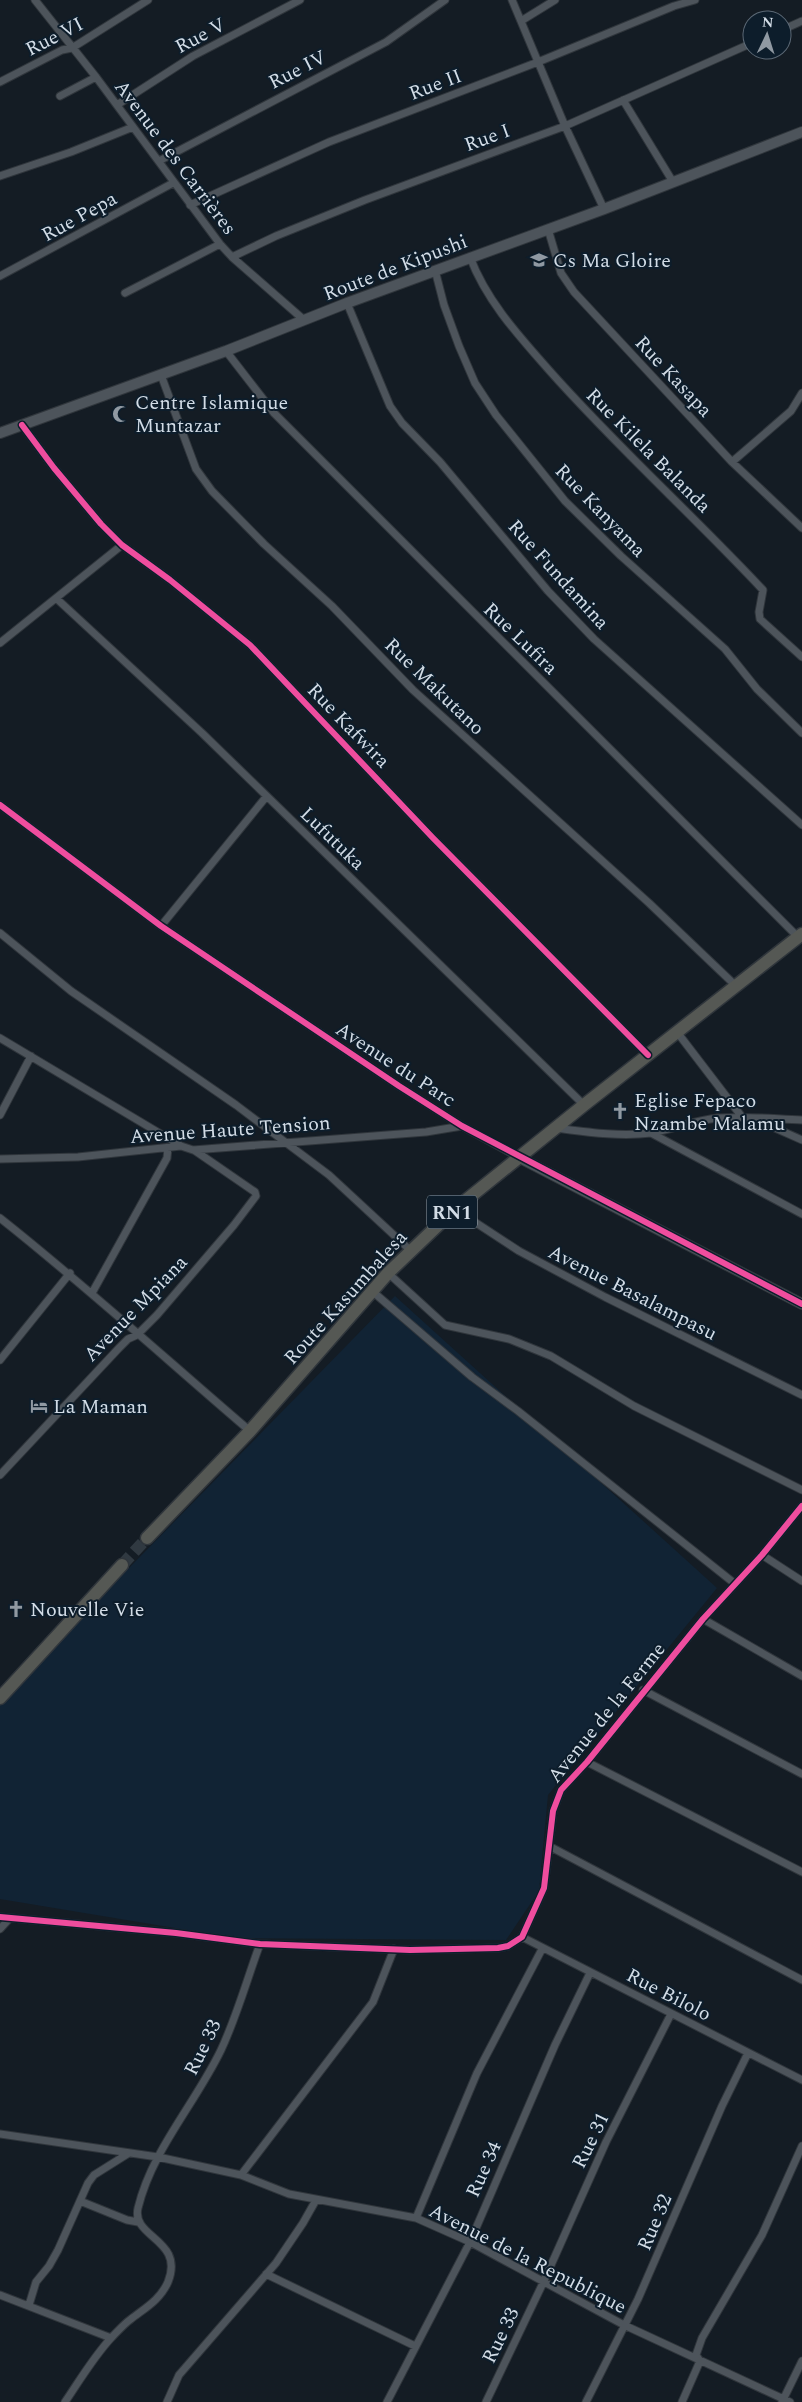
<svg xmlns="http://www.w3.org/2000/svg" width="802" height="2402" viewBox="0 0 802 2402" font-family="Spectral,serif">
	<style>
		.built { fill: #112334 }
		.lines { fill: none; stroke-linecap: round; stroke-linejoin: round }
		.highway-tunnel { stroke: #303941; stroke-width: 12; stroke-dasharray: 12 6; stroke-linecap: butt }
		.street-casing { stroke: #30363c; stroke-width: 9 }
		.secondary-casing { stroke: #30363c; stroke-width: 12 }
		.highway-casing { stroke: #30363c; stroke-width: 15 }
		.street { stroke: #4d545b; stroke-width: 7 }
		.secondary { stroke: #4d545b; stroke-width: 10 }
		.highway { stroke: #555854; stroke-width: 12 }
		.cycleway-casing { stroke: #0d1d2b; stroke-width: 9 }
		.cycleway { stroke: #ef4d9e; stroke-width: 6 }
		.labels { text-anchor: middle; stroke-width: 4; stroke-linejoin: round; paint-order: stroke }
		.shield { fill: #0d1d2b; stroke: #97a3ae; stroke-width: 1 }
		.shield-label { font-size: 19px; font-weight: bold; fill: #d2dce6 }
		.street-label { font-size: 20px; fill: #d2dce6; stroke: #0d1d2b }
		.poi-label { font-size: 20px; fill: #d2dce6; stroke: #0d1d2b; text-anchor: start }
	</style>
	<rect width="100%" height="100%" fill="#141c24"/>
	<!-- built -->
	<path class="built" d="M 395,1296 L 717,1588 L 548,1795 L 539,1891 L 506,1940 L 235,1938 L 0,1899 L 0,1700 Z"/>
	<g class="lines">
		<!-- highway-tunnel -->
		<path class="highway-tunnel" d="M 122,1565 L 147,1538"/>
		<!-- street casing -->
		<g class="street-casing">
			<path id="street" d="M 35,0 L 96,77 L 220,244 L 232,257 L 304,320
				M 512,0 L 565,126 L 604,209
				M 521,21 L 555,0
				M 782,30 L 802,21
				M 0,82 L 62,50 L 72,48 L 148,0
				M 60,96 L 96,77
				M 623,100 L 673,182
				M 117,105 L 193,56 L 300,0
				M 159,161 L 386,42 L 445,0
				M 0,176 L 71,152 L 133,127
				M 190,205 L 329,142 L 538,62 L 674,6 L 695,0
				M 548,229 L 561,273 L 574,292 L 732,462 L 802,528
				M 232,257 L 276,236 L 365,200 L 565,126 L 752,43
				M 470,257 C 486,300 518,335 548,369 C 616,446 693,515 763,590 L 759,612 L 760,619 L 802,657
				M 435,270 L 444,305 L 459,346 L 475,383 L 496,415 L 565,501 L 621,556 L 725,649 L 757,689 L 802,733
				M 0,276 L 173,183
				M 125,293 L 220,244
				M 347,303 L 390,406 L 402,423 L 440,462 L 548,591 L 594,639 L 802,825
				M 226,351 L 274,413 L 799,938
				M 161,375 L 196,469 L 212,491 L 264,544 L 332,606 L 413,690 L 649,903 L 735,985
				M 22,425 L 54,468 L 101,524 L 122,545 L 170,580 L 250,645 L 433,838 L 648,1055
				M 732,462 L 791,411 L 802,393
				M 57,599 L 202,733 L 584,1105
				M 0,643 L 122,545
				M 0,805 L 161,926 L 399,1086 L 462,1126 L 520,1158
				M 161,926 L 266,797
				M 0,933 L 71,991 L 236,1105 L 329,1175 L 410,1250
				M 677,1032 L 742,1117
				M 0,1038 L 181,1146
				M 0,1115 L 31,1056
				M 757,1120 L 802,1140
				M 556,1128 C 587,1132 620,1137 651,1133 C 674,1129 695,1120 718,1118 C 746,1116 774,1119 802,1120
				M 651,1133 L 802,1214
				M 0,1159 L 78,1157 L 181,1146 L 193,1150 L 426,1132 L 462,1126
				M 455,1209 L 519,1251 L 605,1297 L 802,1395
				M 0,1218 C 86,1286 167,1360 250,1431
				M 388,1273 L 445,1325 L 509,1339 L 551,1356 L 634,1406 L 802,1490
				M 372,1291 L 472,1377 L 518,1411 L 734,1583
				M 92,1293 L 167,1158 L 168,1148
				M 0,1360 L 70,1273
				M 0,1475 L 119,1348 L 128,1339 L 137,1335 L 157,1315 L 234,1225 L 256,1196 L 255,1192 L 194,1150
				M 762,1555 L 802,1581
				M 703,1619 L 802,1676
				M 643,1690 L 802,1774
				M 587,1762 L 802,1872
				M 549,1846 L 802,1980
				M 0,1917 L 176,1933 L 260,1944 L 410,1950 L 498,1948 L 508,1946 L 522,1937 L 544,1888 L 553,1811 L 561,1790 L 587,1762 L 703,1619 L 762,1555 L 802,1506
				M 0,1929 L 10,1918
				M 522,1937 L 802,2080
				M 0,2134 L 158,2157 L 241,2175 L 373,2002 L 394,1949
				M 241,2175 L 289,2194 L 416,2218 L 470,2242 L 624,2325 L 790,2402
				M 80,2201 L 127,2220 L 138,2222
				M 416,2218 L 477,2073 L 542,1949
				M 266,2274 L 415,2346
				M 0,2295 L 111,2338
				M 29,2305 L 36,2282 L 49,2266 L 58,2250 L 88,2183 L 94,2175 L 129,2153
				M 65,2402 C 80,2380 94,2356 112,2337 C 118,2331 124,2324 131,2319 C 145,2308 160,2300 168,2282 C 185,2239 131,2238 138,2208 C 152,2150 195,2104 221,2050 C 237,2016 247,1979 260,1944
				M 167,2402 L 179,2375 L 276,2263 L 303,2223 L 316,2200
				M 387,2402 L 470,2242 L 555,2045 L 590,1973
				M 486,2402 L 543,2283 L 606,2142 L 671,2014
				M 586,2402 L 638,2299 L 722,2106 L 748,2053
				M 682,2402 L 700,2361 L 696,2355 L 702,2338 L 762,2235 L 802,2146
				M 782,2402 L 802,2361"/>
		</g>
		<!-- secondary casing -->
		<g class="secondary-casing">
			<path id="secondary" d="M 0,433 L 226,351 L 347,303 L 604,209 L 802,132
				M 520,1158 L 802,1304"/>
		</g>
		<!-- highway casing -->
		<g class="highway-casing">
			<path id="highway" d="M 147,1538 L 250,1431 L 388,1273 L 455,1209 L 584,1105 L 802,934
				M 0,1698 L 122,1565"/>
		</g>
		<!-- street -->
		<use href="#street" class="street"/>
		<!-- secondary -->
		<use href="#secondary" class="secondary"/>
		<!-- highway -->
		<use href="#highway" class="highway"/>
		<!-- cycleway casing -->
		<g class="cycleway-casing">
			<path id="cycleway" d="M 22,425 L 54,468 L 101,524 L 122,545 L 170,580 L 250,645 L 433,838 L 648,1055
				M 0,805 L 161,926 L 399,1086 L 462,1126 L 802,1304
				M 0,1917 L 176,1933 L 260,1944 L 410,1950 L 498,1948 L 508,1946 L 522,1937 L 544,1888 L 553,1811 L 561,1790 L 587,1762 L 703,1619 L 762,1555 L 802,1506"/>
		</g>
		<!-- cycleway -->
		<use href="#cycleway" class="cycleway"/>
	</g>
	<!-- icons -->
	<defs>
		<g id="school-bare" transform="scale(1.35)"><path d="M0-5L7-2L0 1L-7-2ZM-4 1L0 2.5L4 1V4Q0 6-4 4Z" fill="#9099a2" stroke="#0d1d2b" stroke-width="2.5" paint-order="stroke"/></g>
		<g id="mosque-bare" transform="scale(1.35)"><path d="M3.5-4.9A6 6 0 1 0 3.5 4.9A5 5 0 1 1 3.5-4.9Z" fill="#9099a2" stroke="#0d1d2b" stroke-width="2.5" paint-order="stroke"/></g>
		<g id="church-bare" transform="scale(1.35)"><path d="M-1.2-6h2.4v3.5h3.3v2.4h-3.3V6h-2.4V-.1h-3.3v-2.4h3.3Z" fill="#9099a2" stroke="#0d1d2b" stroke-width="2.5" paint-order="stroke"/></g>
		<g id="hotel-bare" transform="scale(1.35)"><path d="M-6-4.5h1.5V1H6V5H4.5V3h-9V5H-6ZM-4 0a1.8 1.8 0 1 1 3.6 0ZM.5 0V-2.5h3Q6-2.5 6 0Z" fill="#9099a2" stroke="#0d1d2b" stroke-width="2.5" paint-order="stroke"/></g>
	</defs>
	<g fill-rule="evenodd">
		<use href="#school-bare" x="539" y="260"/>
		<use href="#mosque-bare" x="121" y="414"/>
		<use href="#church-bare" x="620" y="1111"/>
		<use href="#hotel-bare" x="39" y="1406"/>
		<use href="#church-bare" x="16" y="1609"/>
	</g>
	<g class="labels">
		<!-- shield labels -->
		<rect class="shield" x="427" y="1195.5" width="50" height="33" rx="4"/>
		<g class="shield-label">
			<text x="452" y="1219">RN1</text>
		</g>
		<!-- street labels -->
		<g class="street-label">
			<text transform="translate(200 35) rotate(-28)" y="7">Rue V</text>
			<text transform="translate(54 36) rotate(-27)" y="7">Rue VI</text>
			<text transform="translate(297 69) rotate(-27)" y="7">Rue IV</text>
			<text transform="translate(435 84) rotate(-21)" y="7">Rue II</text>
			<text transform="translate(487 137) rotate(-20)" y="7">Rue I</text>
			<text transform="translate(176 157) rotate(53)" y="7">Avenue des Carrières</text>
			<text transform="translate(79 216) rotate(-29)" y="7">Rue Pepa</text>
			<text transform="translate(395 267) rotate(-21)" y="7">Route de Kipushi</text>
			<text transform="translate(674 376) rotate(47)" y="7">Rue Kasapa</text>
			<text transform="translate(649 450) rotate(45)" y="7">Rue Kilela Balanda</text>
			<text transform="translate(601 510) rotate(46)" y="7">Rue Kanyama</text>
			<text transform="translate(559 574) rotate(48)" y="7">Rue Fundamina</text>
			<text transform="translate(521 638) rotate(44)" y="7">Rue Lufira</text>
			<text transform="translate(435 686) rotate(44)" y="7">Rue Makutano</text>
			<text transform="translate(349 725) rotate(46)" y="7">Rue Kafwira</text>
			<text transform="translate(333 838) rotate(44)" y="7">Lufutuka</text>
			<text transform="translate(396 1064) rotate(33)" y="7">Avenue du Parc</text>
			<text transform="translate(230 1129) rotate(-4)" y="7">Avenue Haute Tension</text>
			<text transform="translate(633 1292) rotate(27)" y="7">Avenue Basalampasu</text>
			<text transform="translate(345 1297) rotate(-48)" y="7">Route Kasumbalesa</text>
			<text transform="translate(135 1308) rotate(-46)" y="7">Avenue Mpiana</text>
			<text transform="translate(606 1712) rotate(-51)" y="7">Avenue de la Ferme</text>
			<text transform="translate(669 1994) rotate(27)" y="7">Rue Bilolo</text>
			<text transform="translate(202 2047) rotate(-64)" y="7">Rue 33</text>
			<text transform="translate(590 2140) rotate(-64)" y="7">Rue 31</text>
			<text transform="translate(483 2169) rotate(-66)" y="7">Rue 34</text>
			<text transform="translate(654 2222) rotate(-67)" y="7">Rue 32</text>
			<text transform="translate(528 2258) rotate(27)" y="7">Avenue de la Republique</text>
			<text transform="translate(500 2335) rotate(-64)" y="7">Rue 33</text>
		</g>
		<!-- poi labels -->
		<g class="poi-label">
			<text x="553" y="267">Cs Ma Gloire</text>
			<text x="135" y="409">Centre Islamique<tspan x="135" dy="23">Muntazar</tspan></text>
			<text x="634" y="1107">Eglise Fepaco<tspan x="634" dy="23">Nzambe Malamu</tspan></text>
			<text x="53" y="1413">La Maman</text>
			<text x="30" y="1616">Nouvelle Vie</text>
		</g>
	</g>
	<!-- north arrow -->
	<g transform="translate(767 35) rotate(4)"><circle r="24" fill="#0d1d2b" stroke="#5c6976"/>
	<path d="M0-4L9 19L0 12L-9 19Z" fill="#9099a2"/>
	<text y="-8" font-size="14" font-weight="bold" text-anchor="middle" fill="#d2dce6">N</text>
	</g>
</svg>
